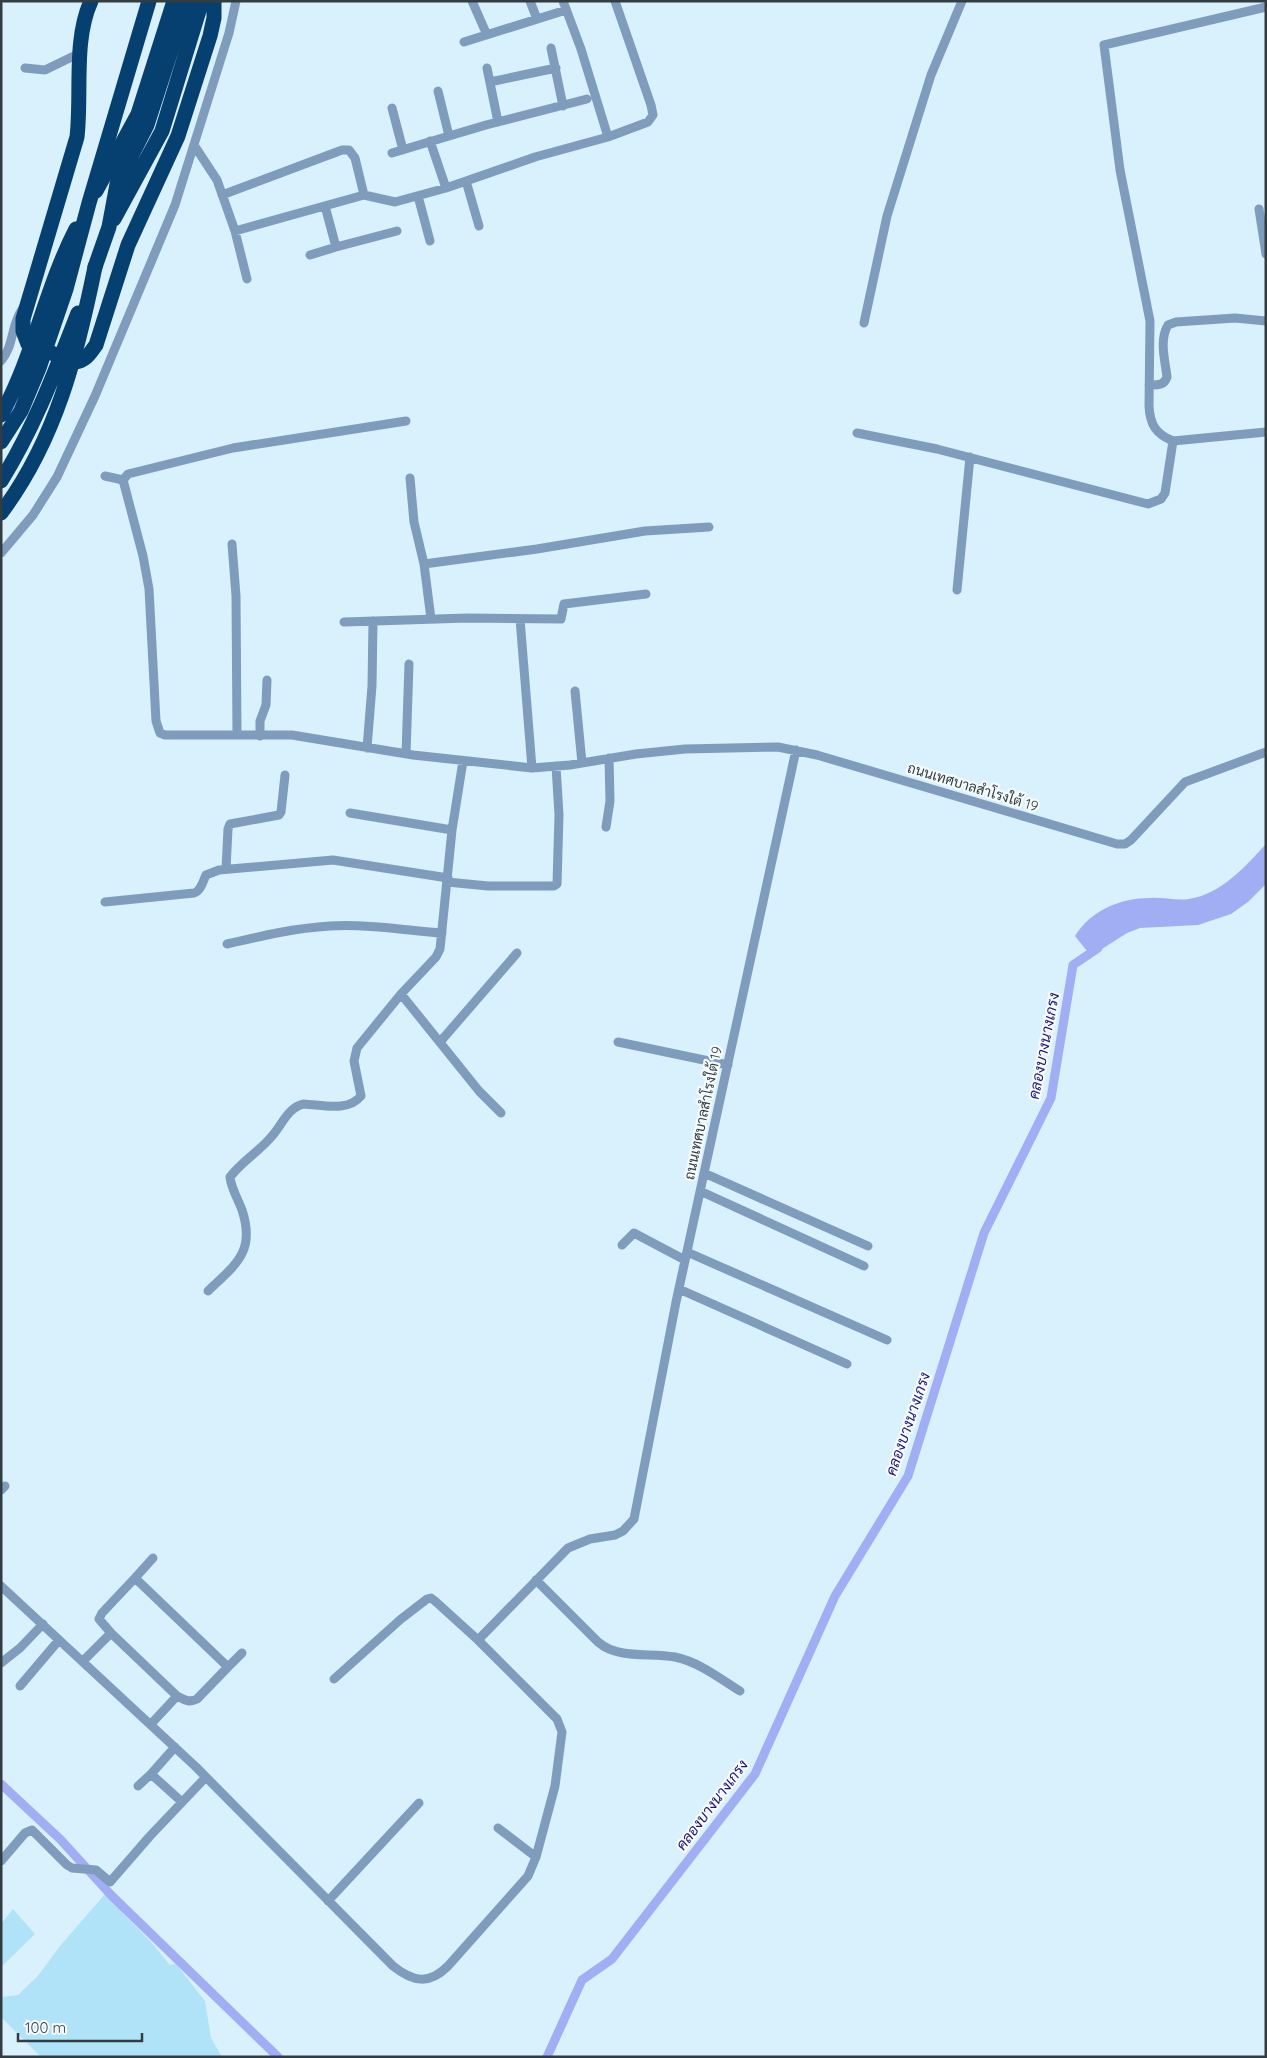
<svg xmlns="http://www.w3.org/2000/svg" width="1267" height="2058" viewBox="0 0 1267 2058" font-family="Quicksand,Sarabun,sans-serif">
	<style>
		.green { fill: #b1e3f8 }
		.water { fill: #a1aef4 }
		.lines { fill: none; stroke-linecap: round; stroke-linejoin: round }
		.canal { stroke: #a1aef4; stroke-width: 9 }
		.minor { stroke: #7f9cbc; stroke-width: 9 }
		.motorway { stroke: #054071; stroke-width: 15 }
		.motorway-bridge { stroke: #054071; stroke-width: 15 }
		.labels { text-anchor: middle; stroke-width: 4.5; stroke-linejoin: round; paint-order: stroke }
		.street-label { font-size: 14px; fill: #323c41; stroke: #f5fbfd }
		.water-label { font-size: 15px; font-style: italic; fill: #1f1477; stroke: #f5fbfd }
	</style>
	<rect width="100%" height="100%" fill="#d8f1fc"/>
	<!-- green -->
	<path class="green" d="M 105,1894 L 151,1942 L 170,1965 L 176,1964 L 205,2001 L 211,2038 L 222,2057 L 41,2057 L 1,2017 L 1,1997 L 18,1995 L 38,1976 L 60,1946 Z
		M 13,1909 L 35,1934 L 1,1967 L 1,1924 Z"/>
	<!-- water -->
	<path class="water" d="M 1266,844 L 1266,884 L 1248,902 L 1231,914 L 1198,925 L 1140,928 L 1127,933 L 1091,956 L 1075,936 C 1091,910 1121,898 1150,898 C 1163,897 1176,901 1189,899 C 1221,894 1245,867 1266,844 Z"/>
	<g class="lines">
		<!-- canal -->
		<path class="canal" d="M 1,1784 L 60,1839 L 111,1895 L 278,2057
			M 547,2057 L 582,1980 L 612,1959 L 755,1774 L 835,1596 L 908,1476 L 984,1233 L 1051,1098 L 1073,965 L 1098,948"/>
		<!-- minor -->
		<path class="minor" d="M 472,1 L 487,35
			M 530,1 L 537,19
			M 563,1 L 581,49 L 608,137
			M 1266,7 L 1104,45 L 1120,170 L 1150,321 L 1149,406 C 1150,425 1156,434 1173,441 L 1266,432
			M 464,42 L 566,10
			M 551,48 L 563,106
			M 25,68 L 45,70 L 80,53
			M 487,68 L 498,122
			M 490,82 L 556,68
			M 438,91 L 449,136
			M 392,108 L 403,150
			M 430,141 L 446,188
			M 194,145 L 217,180 L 235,231 L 247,279
			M 392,153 L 486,125 L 587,99
			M 466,181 L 479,226
			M 222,195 L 342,150 L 349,150 L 355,158 L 364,195
			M 418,196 L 430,241
			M 325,206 L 336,247
			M 1259,209 L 1266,254
			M 235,231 L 364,195 L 395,202 L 446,188 L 535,157 L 608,137 L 648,122 L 653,115 L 651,105 L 615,1
			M 310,255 L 336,247 L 397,231
			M 864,323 L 887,216 L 931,75 L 962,1
			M 1,361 C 15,344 10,326 23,308
			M 1149,385 C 1157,385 1164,386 1167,377 C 1165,360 1159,340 1168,325 L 1176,322 L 1235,318 L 1266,321
			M 406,421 L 233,448 L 128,474 L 123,480 L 143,556 L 149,589 L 156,721 L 160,733 L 165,735 L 292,735 L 413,755 L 532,768 L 570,765 L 636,754 L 685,749 L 778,747 L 817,755 L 1117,844 L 1125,844 L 1131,840 L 1185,782 L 1266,752
			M 857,433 L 937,449 L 1148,504 L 1161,499 L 1165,493 L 1173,441
			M 105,476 L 123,480
			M 410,478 L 414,522 L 424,564
			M 232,544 L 236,596 L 237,735
			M 1,553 L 33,515 L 57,477 L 95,396 L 175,205 L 229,33 L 236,1
			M 957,590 L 970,457
			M 431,619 L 424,564 L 537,549 L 645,531 L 709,527
			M 520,619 L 532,768
			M 344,622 L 468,618 L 561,619 L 564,604 L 646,594
			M 575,691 L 582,763
			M 260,736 L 260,721 L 266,705 L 267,680
			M 367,748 L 372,686 L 373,621
			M 406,754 L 409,664
			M 350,813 L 452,830
			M 606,827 L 610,801 L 609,758
			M 226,869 L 228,829 L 230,824 L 279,815 L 281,812 L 285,775
			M 447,882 L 488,886 L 554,886 L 557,884 L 559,815 L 556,766
			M 105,902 L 194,893 C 201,891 203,881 206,875 L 219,870 L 333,860 L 448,878
			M 227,944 C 261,936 295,928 330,926 C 367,924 405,930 442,933
			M 401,994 L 479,1091 L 501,1113
			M 440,1042 L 517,953
			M 618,1042 L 728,1065
			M 704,1173 L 868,1246
			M 700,1191 L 864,1266
			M 622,1245 L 634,1233 L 685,1260
			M 687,1252 L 887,1340
			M 679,1289 L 847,1364
			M 208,1291 C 235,1265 256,1252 242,1210 C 238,1199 231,1188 230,1177 C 242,1161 260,1151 272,1136 C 282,1125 288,1107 304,1104 C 323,1105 348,1112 361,1096 L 354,1061 L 357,1048 L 401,994 L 436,957 L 440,949 L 452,830 L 463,761
			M 1,1490 L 5,1486
			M 135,1578 L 228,1667 L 197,1699 C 189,1703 185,1700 177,1696 L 111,1633 L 99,1619 L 102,1613 Z
			M 135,1578 L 153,1558
			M 536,1580 L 598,1642 C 619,1660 650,1652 675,1657 C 699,1662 719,1678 740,1691
			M 1,1586 L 196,1767 L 393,1966 C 413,1982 429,1985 448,1966 L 528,1876 L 536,1857 L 555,1786 L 562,1732 L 557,1719 L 478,1640 L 568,1548 L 590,1539 L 615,1535 L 623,1531 L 634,1519 L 676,1302 L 796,750
			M 83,1661 L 111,1633
			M 1,1663 L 20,1648 L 43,1624
			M 228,1667 L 242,1653
			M 334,1679 L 401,1619 L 427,1599 L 431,1598 L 435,1601 L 478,1640
			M 20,1686 L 59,1640
			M 151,1724 L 177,1696
			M 151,1774 L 182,1802
			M 138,1786 L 151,1774 L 175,1747
			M 498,1828 L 536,1857
			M 1,1861 L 25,1833 L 32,1830 L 67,1865 L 72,1868 L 96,1870 L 110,1882 L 150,1836 L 206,1777
			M 328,1901 L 419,1803"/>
		<!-- motorway -->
		<path class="motorway" d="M 91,1 C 73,40 82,94 77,137 L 23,319 L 23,331 L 28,344 L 75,362 C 86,361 90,353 96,345 L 128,245 L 178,136 L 210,36 L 214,18 L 214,1
			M 96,191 L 138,114 L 174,1
			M 114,219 L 162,131 L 202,1
			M 95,267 L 109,227 L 117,184 L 147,125 L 187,1"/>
		<!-- motorway-bridge -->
		<path class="motorway-bridge" d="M 1,415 C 34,356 45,289 76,229
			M 1,442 L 21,411 L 39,368 L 66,289 L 89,203 L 149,1
			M 1,481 C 34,428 55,372 78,313
			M 1,513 C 56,440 77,355 95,267"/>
	</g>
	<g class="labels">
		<!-- street labels -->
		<g class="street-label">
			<text transform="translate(973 787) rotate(17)" y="5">ถนนเทศบาลสำโรงใต้ 19</text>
			<text transform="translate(703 1113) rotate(-78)" y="5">ถนนเทศบาลสำโรงใต้ 19</text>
		</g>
		<!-- water labels -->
		<g class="water-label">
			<text transform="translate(1044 1046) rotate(-79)" y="5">คลองบางนางเกรง</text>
			<text transform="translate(908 1424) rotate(-71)" y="5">คลองบางนางเกรง</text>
			<text transform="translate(712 1805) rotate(-53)" y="5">คลองบางนางเกรง</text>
		</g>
	</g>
	<!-- border -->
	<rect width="1267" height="2058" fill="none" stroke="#323c41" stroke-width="5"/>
	<!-- scale -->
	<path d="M18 2033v8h124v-8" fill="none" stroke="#323c41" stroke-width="2.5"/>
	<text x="25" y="2033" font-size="15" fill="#323c41" stroke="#f5fbfd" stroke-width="4" paint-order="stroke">100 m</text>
</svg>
